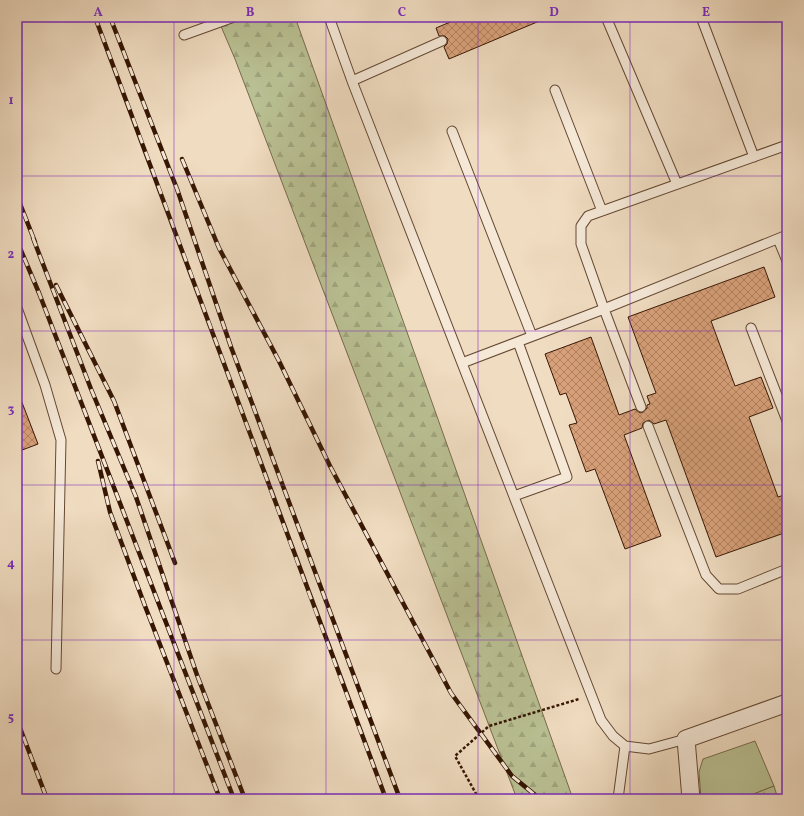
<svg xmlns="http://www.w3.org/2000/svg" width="804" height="816" viewBox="0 0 804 816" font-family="Vollkorn,serif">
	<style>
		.green { fill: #b9c093; stroke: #786b4b }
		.forest { fill: url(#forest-firs); stroke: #786b4b }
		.building { fill: url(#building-cross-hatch); stroke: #361603 }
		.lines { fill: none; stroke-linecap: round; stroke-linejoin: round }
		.lane-casing { stroke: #644832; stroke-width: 11 }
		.street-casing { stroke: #644832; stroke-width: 19 }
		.path { stroke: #361603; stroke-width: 2.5; stroke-dasharray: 3 2; stroke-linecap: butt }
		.lane { stroke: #f5e8d7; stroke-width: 9 }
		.street { stroke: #f5e8d7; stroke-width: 17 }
		.rail-casing { stroke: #361603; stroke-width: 4.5 }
		.rail { stroke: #f5e8d7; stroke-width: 3; stroke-dasharray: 9; stroke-linecap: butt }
		.grid { fill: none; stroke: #7b2cbf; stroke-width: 1; stroke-opacity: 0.55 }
		.neatline { fill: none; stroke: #7b2cbf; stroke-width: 1.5 }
		.grid-label { font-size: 13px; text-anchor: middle; font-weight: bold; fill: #7b2cbf }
	</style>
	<defs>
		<pattern id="forest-firs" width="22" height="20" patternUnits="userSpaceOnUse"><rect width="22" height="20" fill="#b9c093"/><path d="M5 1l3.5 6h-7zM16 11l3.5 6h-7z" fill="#a0a47d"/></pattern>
		<pattern id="building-cross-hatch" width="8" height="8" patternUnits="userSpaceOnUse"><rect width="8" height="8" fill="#d9a17a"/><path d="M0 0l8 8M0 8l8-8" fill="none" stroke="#b18262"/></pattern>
	</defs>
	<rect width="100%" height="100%" fill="#f0dcc1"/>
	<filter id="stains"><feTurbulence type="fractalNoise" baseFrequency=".005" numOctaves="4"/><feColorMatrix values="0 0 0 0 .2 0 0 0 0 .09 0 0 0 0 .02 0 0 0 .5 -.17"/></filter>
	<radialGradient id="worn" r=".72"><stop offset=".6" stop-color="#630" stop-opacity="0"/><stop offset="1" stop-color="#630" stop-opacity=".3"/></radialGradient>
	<!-- green -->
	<path class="green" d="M 755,741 L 774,786 L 741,799 L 701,799 L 699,772 L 703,759 Z"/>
	<!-- forest -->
	<path class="forest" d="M 217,17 L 295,17 L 573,799 L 517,799 L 235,59 Z
		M 774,786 L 778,799 L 741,799 Z"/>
	<!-- building -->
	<path class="building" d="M 462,17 L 549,17 L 449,59 L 444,47 L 447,44 L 448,39 L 445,36 L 439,36 L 436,28 Z
		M 764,267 L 775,297 L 711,321 L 735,386 L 761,377 L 773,408 L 749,417 L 778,497 L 787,494 L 787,532 L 716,557 L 666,420 L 654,424 L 649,420 L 643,423 L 642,428 L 624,435 L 661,536 L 625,549 L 595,469 L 586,472 L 569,425 L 577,423 L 566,393 L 560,395 L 545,354 L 591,337 L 619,415 L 635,409 L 640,413 L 643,412 L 647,408 L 647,405 L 650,404 L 647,396 L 656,393 L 628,317 Z
		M 18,392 L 38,444 L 17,452 L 17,393 Z"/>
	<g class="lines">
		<!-- lane casing -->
		<g class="lane-casing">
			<path id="lane" d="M 329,17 L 352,81 L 601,720 L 613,736 L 625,746 L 649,749 L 686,739
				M 606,17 L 677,184
				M 701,17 L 754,157
				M 184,35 L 234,17
				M 352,81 L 442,41
				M 555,90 L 602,211
				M 452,131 L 532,336
				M 778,239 L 787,261
				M 17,308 L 45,385 L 61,440 L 56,669
				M 751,328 L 787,421
				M 462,363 L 604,309 L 787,235
				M 641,407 L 604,309 L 581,244 L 581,226 L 588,216 L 787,145
				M 648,426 L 706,575 L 719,589 L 738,589 L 787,569
				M 514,496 L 567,477 L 518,342
				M 618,799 L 625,746"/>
		</g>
		<!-- street casing -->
		<g class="street-casing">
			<path id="street" d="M 691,799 L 686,739 L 787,703"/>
		</g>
		<!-- path -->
		<path class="path" d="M 479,799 L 455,756 L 489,726 L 579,699
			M 779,799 L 787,796"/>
		<!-- lane -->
		<use href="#lane" class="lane"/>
		<!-- street -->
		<use href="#street" class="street"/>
		<!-- rail casing -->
		<g class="rail-casing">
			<path id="rail" d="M 95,17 C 193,277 288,539 386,799
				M 110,17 L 177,189 L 231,347 L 400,799
				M 182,159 L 219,248 L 279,361 L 330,466 L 451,693 L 512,776 L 540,799
				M 17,196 L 35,242
				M 33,238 L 91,389 L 136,497 L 197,675 L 245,799
				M 17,241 L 39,293 L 234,799
				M 56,285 L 114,401 L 175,563
				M 98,461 L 110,512 L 145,606 L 220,799
				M 17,720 L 47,799"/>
		</g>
		<!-- rail -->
		<use href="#rail" class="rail"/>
	</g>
	<!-- grid -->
	<path class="grid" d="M 174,17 L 174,799M 326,17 L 326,799M 478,17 L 478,799M 630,17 L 630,799M 17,176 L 787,176M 17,331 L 787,331M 17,485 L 787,485M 17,640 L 787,640"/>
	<!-- margin -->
	<rect width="804" height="816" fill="none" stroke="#f0dcc1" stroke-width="44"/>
	<rect x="22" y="22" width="760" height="772" class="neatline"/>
	<g class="grid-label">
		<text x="98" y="16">A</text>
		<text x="250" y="16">B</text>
		<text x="402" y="16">C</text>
		<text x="554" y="16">D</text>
		<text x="706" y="16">E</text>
		<text x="11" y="104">1</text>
		<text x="11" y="258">2</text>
		<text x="11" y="413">3</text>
		<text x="11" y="567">4</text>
		<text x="11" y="721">5</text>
	</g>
	<rect width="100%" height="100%" filter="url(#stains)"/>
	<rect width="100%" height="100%" fill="url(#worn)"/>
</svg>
